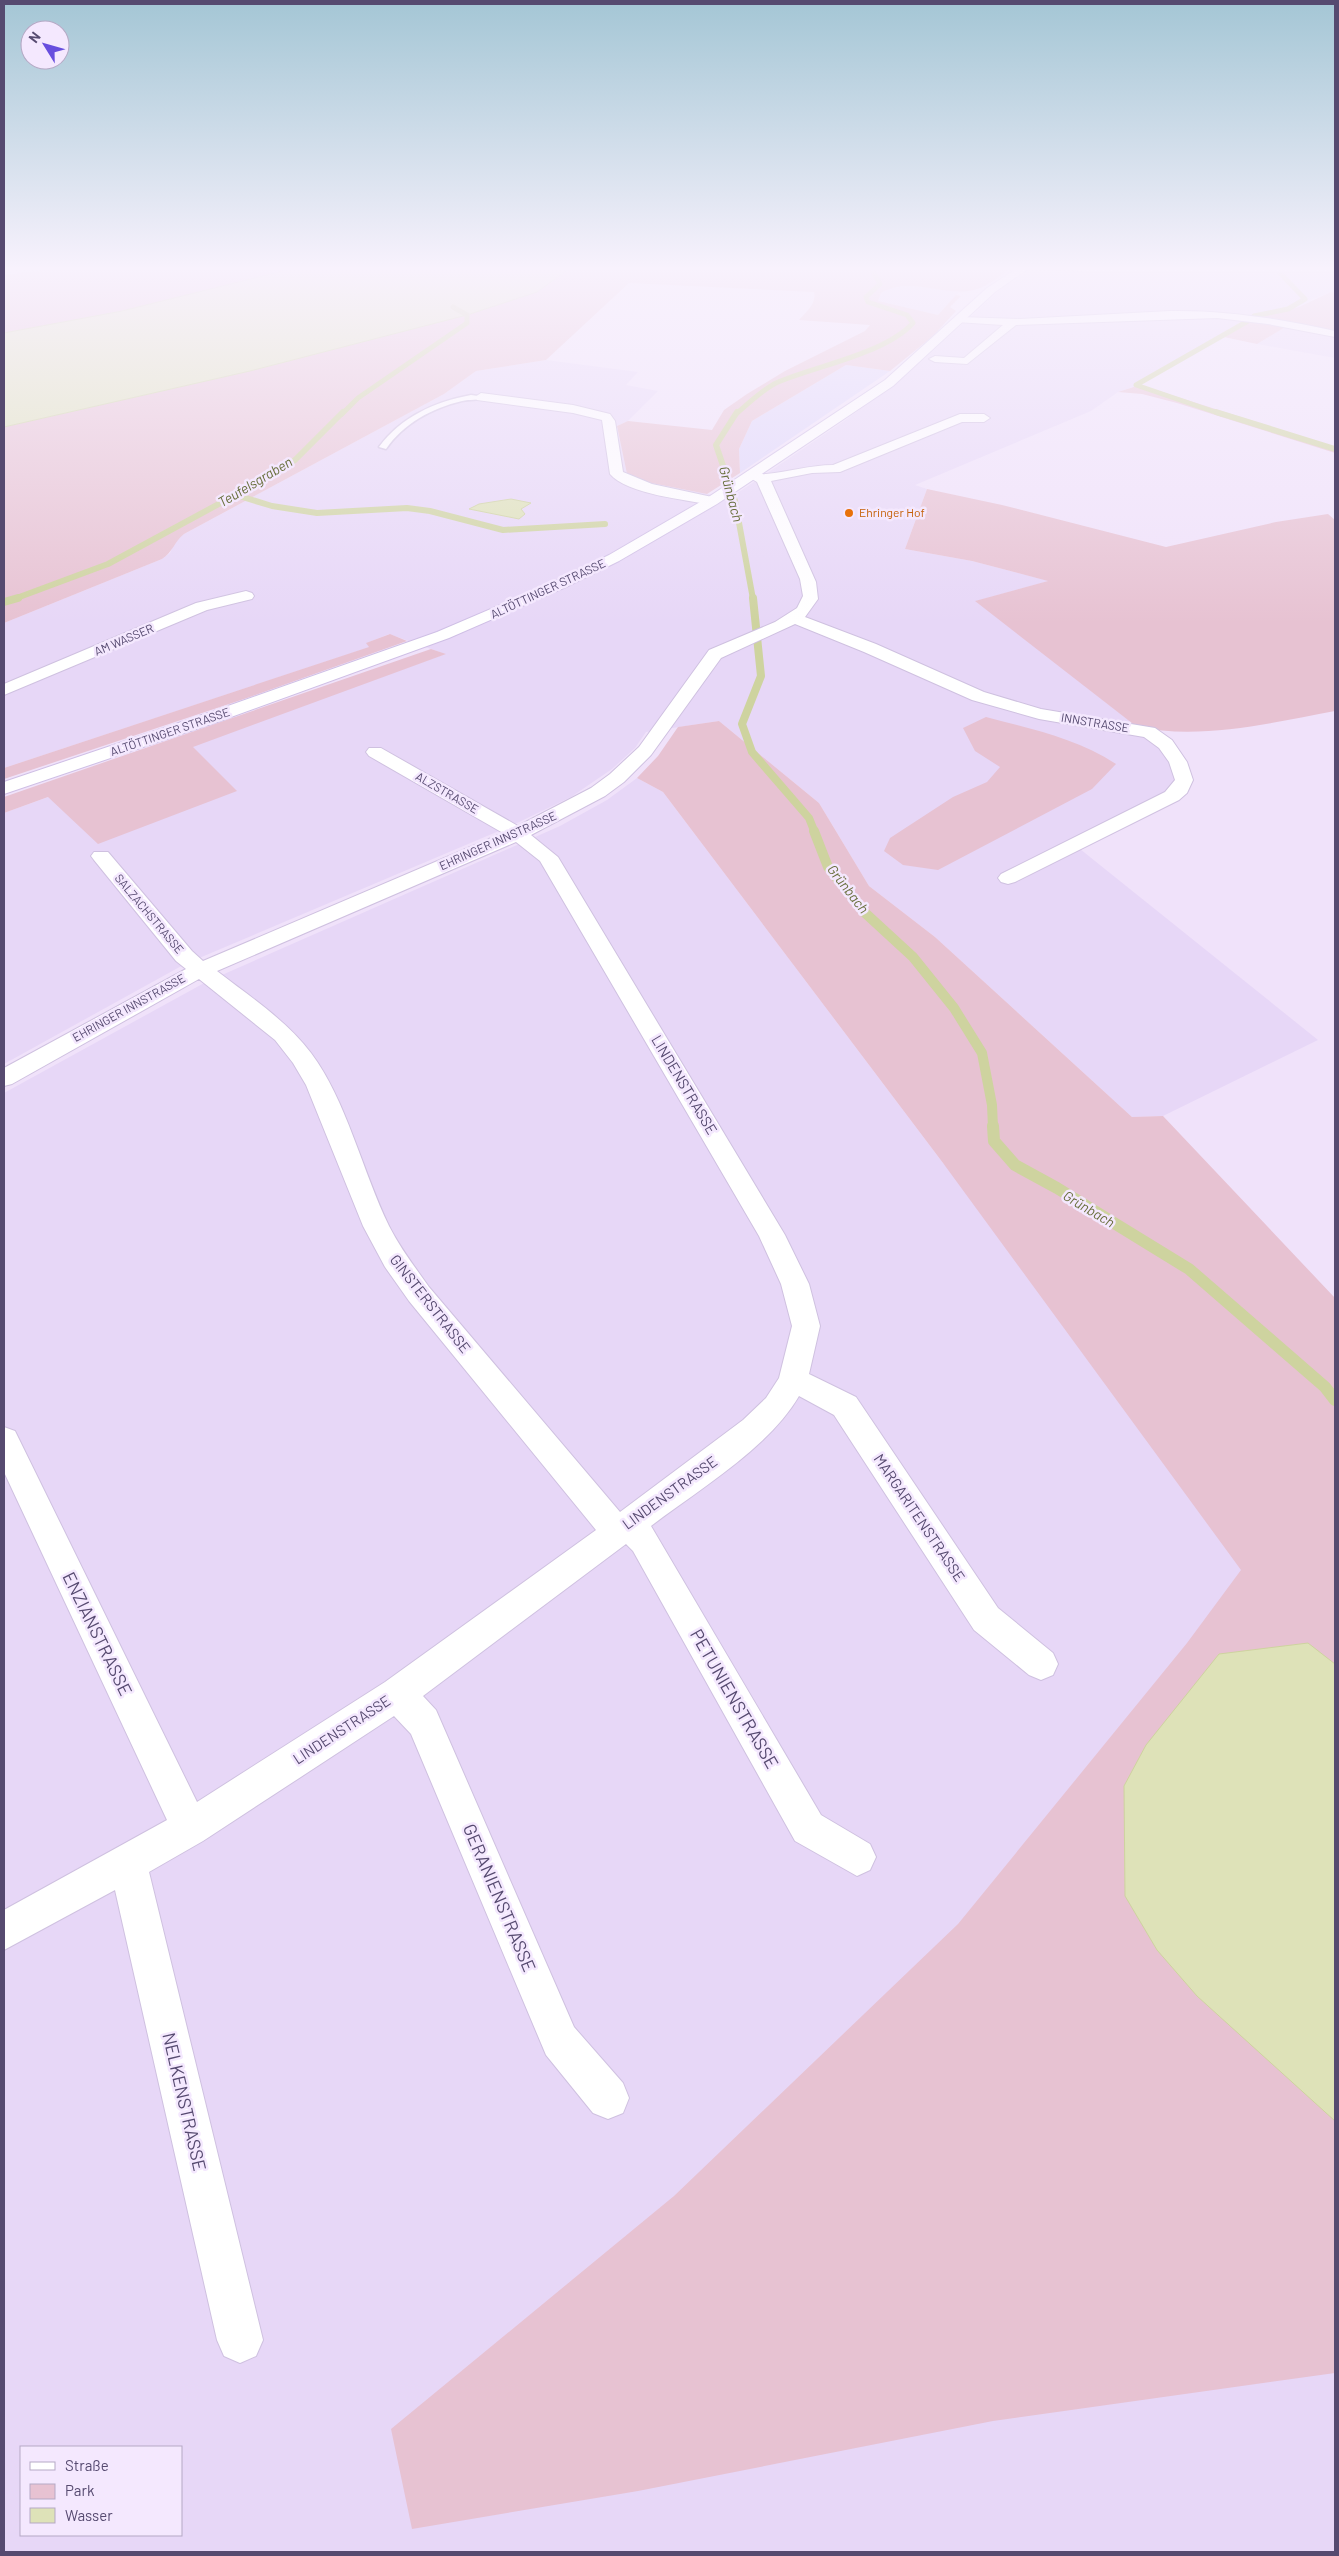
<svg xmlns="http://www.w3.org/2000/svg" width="1339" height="2556" viewBox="0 0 1339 2556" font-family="Barlow,sans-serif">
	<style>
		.residential { fill: #e7d7f7; fill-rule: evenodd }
		.commercial { fill: #dfd6fa }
		.green { fill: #e7c2d2 }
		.water { fill: #dee2b8; stroke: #ced39f }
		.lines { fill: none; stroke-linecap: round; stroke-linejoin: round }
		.stream-far4 { stroke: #ced39f; stroke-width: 5 }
		.stream-far3 { stroke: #ced39f; stroke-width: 6 }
		.stream-far2 { stroke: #ced39f; stroke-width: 8 }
		.stream-far1 { stroke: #ced39f; stroke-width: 10 }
		.stream { stroke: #ced39f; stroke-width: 12 }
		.lane-casing { stroke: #cfc1e0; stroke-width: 3 }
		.street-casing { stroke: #cfc1e0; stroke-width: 2 }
		.secondary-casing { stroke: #cfbfe5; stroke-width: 2 }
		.lane { fill: #fff; fill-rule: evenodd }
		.street { fill: #fff; fill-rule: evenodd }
		.secondary { fill: #fff; fill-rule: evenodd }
		.food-dot { fill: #e8710a; stroke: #f4e8fe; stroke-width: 2 }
		.labels { text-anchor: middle; stroke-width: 5; stroke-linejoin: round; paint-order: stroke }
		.far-food-label { font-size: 12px; fill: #c56008; stroke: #f4e8fe; text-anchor: start }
		.far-street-label { font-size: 12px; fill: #564a70; stroke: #f4e8fe }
		.far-water-label { font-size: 14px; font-style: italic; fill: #686f3c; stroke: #f4e8fe }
		.street-label { font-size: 15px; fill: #564a70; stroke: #f4e8fe }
		.near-street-label { font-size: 18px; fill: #564a70; stroke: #f4e8fe }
	</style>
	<rect width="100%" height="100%" fill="#f0e2fa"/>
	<!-- residential -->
	<path class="residential" d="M 1038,266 L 1335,267 L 1335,293 L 1331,292 L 1307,301 L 1299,307 L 1259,317 L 1140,385 L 1118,392 L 1091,411 L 915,485 L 927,489 L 905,549 L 972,561 L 1049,581 L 976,601 L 1158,743 L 1178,776 L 1174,789 L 1080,849 L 1318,1040 L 1163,1116 L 1132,1117 L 935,937 L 869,886 L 819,803 L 719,721 L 646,732 L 635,748 L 612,769 L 571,797 L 513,825 L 185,964 L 4,1064 L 4,813 L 445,654 L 389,634 L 367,643 L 370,647 L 4,768 L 4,623 L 162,559 L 170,553 L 175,541 L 184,534 L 444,394 L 476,371 L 546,360 L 638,372 L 626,385 L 658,391 L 628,421 L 617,426 L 627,474 L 646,482 L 730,498 L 844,421 L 903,378 L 1002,288 Z
		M 894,286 L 911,286 L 960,291 L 938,315 L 877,301 L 881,293 Z
		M 1287,326 L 1335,332 L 1335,358 L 1257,344 Z
		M 637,778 L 663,792 L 943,1163 L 1335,1553 L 1335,2552 L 4,2552 L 4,1093 L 206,982 L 560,826 L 607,800 ZM 21,2447 L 181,2447 L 181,2535 L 21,2535 Z"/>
	<!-- commercial -->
	<path class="commercial" d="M 846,365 L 890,371 L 740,473 L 739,449 L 752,421 Z"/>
	<!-- green -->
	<path class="green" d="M 75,266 L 303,266 L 122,311 L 4,333 L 4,275 Z
		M 573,266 L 1014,266 C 1003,274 990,285 977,289 C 946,299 912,275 881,293 L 878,301 L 938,315 L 956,295 L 961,296 L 950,307 L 956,311 L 933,336 L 890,371 L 846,365 L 752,421 L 739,449 L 740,473 L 707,494 L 646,482 L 627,474 L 617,426 L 628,421 L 712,430 L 724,410 L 747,394 L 785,371 L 865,331 L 870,325 L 799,320 C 806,312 817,303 814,292 L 629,283 L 546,360 L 476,371 L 444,394 L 184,534 C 174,542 173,552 162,559 L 4,623 L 4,427 L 250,371 L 467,315 L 537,292 Z
		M 1331,292 L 1335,293 L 1335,332 L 1287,326 L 1257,344 L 1224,337 L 1258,317 L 1299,307 Z
		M 1140,385 L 1335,447 L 1335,453 L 1177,403 L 1142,394 L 1118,392 Z
		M 927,489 L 1002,505 L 1166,547 L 1276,522 L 1328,514 L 1335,520 L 1335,711 C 1271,723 1202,740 1137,727 L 975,601 L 1048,581 L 972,561 L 905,549 Z
		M 390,634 L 407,641 L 244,699 L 4,779 L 4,768 L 369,647 L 366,643 Z
		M 431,649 L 446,654 L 193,747 L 237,791 L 98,844 L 48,797 L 4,813 L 4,797 Z
		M 986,717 C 1031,729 1076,738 1116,764 L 1092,789 L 938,870 L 903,865 L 884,851 L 890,838 L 953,797 L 987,782 L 1000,767 L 975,751 L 963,728 Z
		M 719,721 L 819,803 L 869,886 L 935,937 L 1132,1117 L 1163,1116 L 1335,1298 L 1335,2373 L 993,2421 L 638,2491 L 412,2529 L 391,2429 L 674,2196 L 958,1924 L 1187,1643 L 1241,1570 L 943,1163 L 663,792 L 637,778 L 658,756 L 678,727 Z"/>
	<!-- water -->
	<path class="water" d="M 303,266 L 573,266 L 537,292 L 467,315 L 250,371 L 4,427 L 4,333 L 122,311 Z
		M 511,499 L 531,503 L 521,509 L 525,514 L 519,519 L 469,509 L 479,504 Z
		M 1308,1643 L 1335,1664 L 1335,2121 L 1197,1996 L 1157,1950 L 1125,1896 L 1124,1786 L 1146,1745 L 1219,1654 Z"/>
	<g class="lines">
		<!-- stream-far4 -->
		<path class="stream-far4" d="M 1254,316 L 1288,309 L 1305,299 L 1278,271
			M 342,414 L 358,398 L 467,323 L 467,315 L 453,307
			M 736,414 C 748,404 762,390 776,383 C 815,366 885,354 913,323 L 907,315 L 868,302 L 866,297 L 880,284 L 870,266
			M 1221,414 L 1136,385 L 1248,321"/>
		<!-- stream-far3 -->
		<path class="stream-far3" d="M 737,412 L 716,445 L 735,501 L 753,599
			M 1216,412 L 1335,449
			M 236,495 L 272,506 L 317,513 L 407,508 L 430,511 L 503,530 L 605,524
			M 14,599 L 108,564 L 263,480 L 295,460 L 343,412"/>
		<!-- stream-far2 -->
		<path class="stream-far2" d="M 753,598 L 761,676 L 742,724 L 752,752 L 809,818 L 815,833
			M 4,602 L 18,598"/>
		<!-- stream-far1 -->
		<path class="stream-far1" d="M 814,831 L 828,867 L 863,911 L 913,957 L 954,1008 L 982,1053 L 992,1105 L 993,1127"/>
		<!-- stream -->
		<path class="stream" d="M 993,1126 L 994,1141 L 1015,1165 L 1057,1188 L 1189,1269 L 1325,1387 L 1335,1400"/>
		<!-- lane casing -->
		<g class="lane-casing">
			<path id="lane" d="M 471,395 L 485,397 C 479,401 469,399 462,401 C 432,408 403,424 386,449 L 379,447 C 401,417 434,402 471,395 Z"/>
		</g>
		<!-- street casing -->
		<g class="street-casing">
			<path id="street" d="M 1035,266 L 1335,266 L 1335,272 L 1100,272 L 1040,269 Z
				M 1170,311 C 1227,310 1280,319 1335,331 L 1335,337 L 1268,324 L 1217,318 L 1016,325 L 967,364 L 935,362 L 929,359 L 935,356 L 964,358 L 1003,325 L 956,322 L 956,318 L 960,317 L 1020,319 Z
				M 481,393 L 573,405 L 610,414 L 615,421 L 623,472 L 652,484 L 712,497 L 719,501 L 712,505 C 687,500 626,494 610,474 L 602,420 L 573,413 L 477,400 L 475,397 Z
				M 960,414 L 984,414 L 990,418 L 984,422 L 962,422 L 840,472 L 812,473 L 771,481 L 816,582 L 818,599 L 805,617 L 876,644 L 984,692 L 1041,709 L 1155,728 L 1172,740 L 1187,762 L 1193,780 L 1187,793 L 1179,800 L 1015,882 L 1008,884 L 1001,882 L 998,878 L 1001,874 L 1165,792 L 1175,780 L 1169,762 L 1159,748 L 1144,737 L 1039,719 L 972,700 L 864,652 L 795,624 L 721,658 L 651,755 L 624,782 L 605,796 L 531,835 L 558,857 L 785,1235 L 809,1284 L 820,1326 L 809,1374 L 856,1397 L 998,1608 L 1053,1653 L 1058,1664 L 1053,1675 L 1041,1680 L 1029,1675 L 974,1630 L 834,1415 L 799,1396 C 768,1449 699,1489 651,1526 L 821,1815 L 870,1844 L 876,1857 L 870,1870 L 857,1876 L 795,1841 L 633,1551 L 626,1544 L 423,1696 L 436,1710 L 574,2027 L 623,2083 L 629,2098 L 623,2113 L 608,2119 L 593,2113 L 546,2055 L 411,1734 L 394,1716 L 203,1841 L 149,1872 L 263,2340 L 256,2356 L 240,2363 L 224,2356 L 217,2340 L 115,1890 L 4,1950 L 4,1910 L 167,1820 L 4,1472 L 4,1427 L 15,1431 L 197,1802 L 385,1682 L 596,1530 L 409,1301 L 385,1267 L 363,1226 L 306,1085 L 293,1063 L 275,1040 L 199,979 L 12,1084 L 4,1086 L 4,1068 L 186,969 L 176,961 L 94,860 L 91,856 L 94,852 L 108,852 L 192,951 L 203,961 L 503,833 L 369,756 L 366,752 L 369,748 L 381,748 L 518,826 L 591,788 L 610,774 L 639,747 L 709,650 L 775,622 L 797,608 L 803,596 L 800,579 L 757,482 L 745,475 L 747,472 C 754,470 760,475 766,474 C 789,472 810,465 833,465 ZM 516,842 L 540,861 L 759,1236 L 781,1284 L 792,1326 L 779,1378 L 766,1398 L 743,1420 L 620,1512 L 429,1287 C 415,1267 400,1248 389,1226 C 363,1173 346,1099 311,1053 C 286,1020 249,996 217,971 Z
				M 246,591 L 252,593 L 254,596 L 252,599 L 207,610 L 4,695 L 4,684 L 196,603 Z"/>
		</g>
		<!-- secondary casing -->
		<g class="secondary-casing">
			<path id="secondary" d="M 1021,266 L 1032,266 L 995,292 L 893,386 L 717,504 L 619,561 L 566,587 L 449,638 L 220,721 L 4,794 L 4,782 L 208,713 L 437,632 L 556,581 L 609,555 L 707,498 L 885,380 L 987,288 Z"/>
		</g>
		<!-- lane -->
		<use href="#lane" class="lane"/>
		<!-- street -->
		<use href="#street" class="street"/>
		<!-- secondary -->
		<use href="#secondary" class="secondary"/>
	</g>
	<!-- sky -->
	<linearGradient id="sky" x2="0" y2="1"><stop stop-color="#a4c6d5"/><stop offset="0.43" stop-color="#f8f2fd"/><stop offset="1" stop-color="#f8f2fd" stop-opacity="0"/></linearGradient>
	<rect width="1339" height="624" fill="url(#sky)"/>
	<!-- markers -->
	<circle class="food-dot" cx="849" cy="513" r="5"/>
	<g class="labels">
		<!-- far-food labels -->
		<g class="far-food-label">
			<text x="859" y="517">Ehringer Hof</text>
		</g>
		<!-- far-street labels -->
		<g class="far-street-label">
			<text transform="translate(548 589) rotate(-25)" y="4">ALTÖTTINGER STRASSE</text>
			<text transform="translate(124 640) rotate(-23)" y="4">AM WASSER</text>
			<text transform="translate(1095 723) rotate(9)" y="4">INNSTRASSE</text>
			<text transform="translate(170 732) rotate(-19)" y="4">ALTÖTTINGER STRASSE</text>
			<text transform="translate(447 793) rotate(30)" y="4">ALZSTRASSE</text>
			<text transform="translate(498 841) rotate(-24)" y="4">EHRINGER INNSTRASSE</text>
			<text transform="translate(149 914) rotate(50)" y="4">SALZACHSTRASSE</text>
			<text transform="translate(129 1008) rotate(-29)" y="4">EHRINGER INNSTRASSE</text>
		</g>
		<!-- far-water labels -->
		<g class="far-water-label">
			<text transform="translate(255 482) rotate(-31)" y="5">Teufelsgraben</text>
			<text transform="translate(731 494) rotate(75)" y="5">Grünbach</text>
			<text transform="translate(848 889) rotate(52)" y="5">Grünbach</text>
			<text transform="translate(1089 1209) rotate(31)" y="5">Grünbach</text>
		</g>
		<!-- street labels -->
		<g class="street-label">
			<text transform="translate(684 1085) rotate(59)" y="5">LINDENSTRASSE</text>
			<text transform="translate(430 1304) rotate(52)" y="5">GINSTERSTRASSE</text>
			<text transform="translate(670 1493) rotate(-36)" y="5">LINDENSTRASSE</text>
			<text transform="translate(919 1518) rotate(56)" y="5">MARGARITENSTRASSE</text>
			<text transform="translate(342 1730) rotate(-33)" y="5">LINDENSTRASSE</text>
		</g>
		<!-- near-street labels -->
		<g class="near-street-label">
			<text transform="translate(97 1634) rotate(64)" y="6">ENZIANSTRASSE</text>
			<text transform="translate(734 1699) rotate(60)" y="6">PETUNIENSTRASSE</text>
			<text transform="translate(499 1898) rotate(67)" y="6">GERANIENSTRASSE</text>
			<text transform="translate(184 2102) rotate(77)" y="6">NELKENSTRASSE</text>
		</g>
	</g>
	<!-- border -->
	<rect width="1339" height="2556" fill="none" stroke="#564a70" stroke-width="10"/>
	<!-- legend -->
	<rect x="20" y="2446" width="162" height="90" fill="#f4e8fe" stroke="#b5a9c5"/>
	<rect x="30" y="2462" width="25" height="8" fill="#ffffff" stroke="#b5a9c5"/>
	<text x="65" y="2471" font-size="15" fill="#564a70">Straße</text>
	<rect x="30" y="2484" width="25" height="15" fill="#e7c2d2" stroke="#b5a9c5"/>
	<text x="65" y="2496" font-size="15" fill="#564a70">Park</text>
	<rect x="30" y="2508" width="25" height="15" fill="#dee2b8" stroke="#b5a9c5"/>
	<text x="65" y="2521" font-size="15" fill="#564a70">Wasser</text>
	<!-- north arrow -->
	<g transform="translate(45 45) rotate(307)"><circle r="24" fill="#f4e8fe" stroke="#b5a9c5"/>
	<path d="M0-4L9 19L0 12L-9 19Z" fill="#674ede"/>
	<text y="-8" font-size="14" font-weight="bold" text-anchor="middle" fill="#564a70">N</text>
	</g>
</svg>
